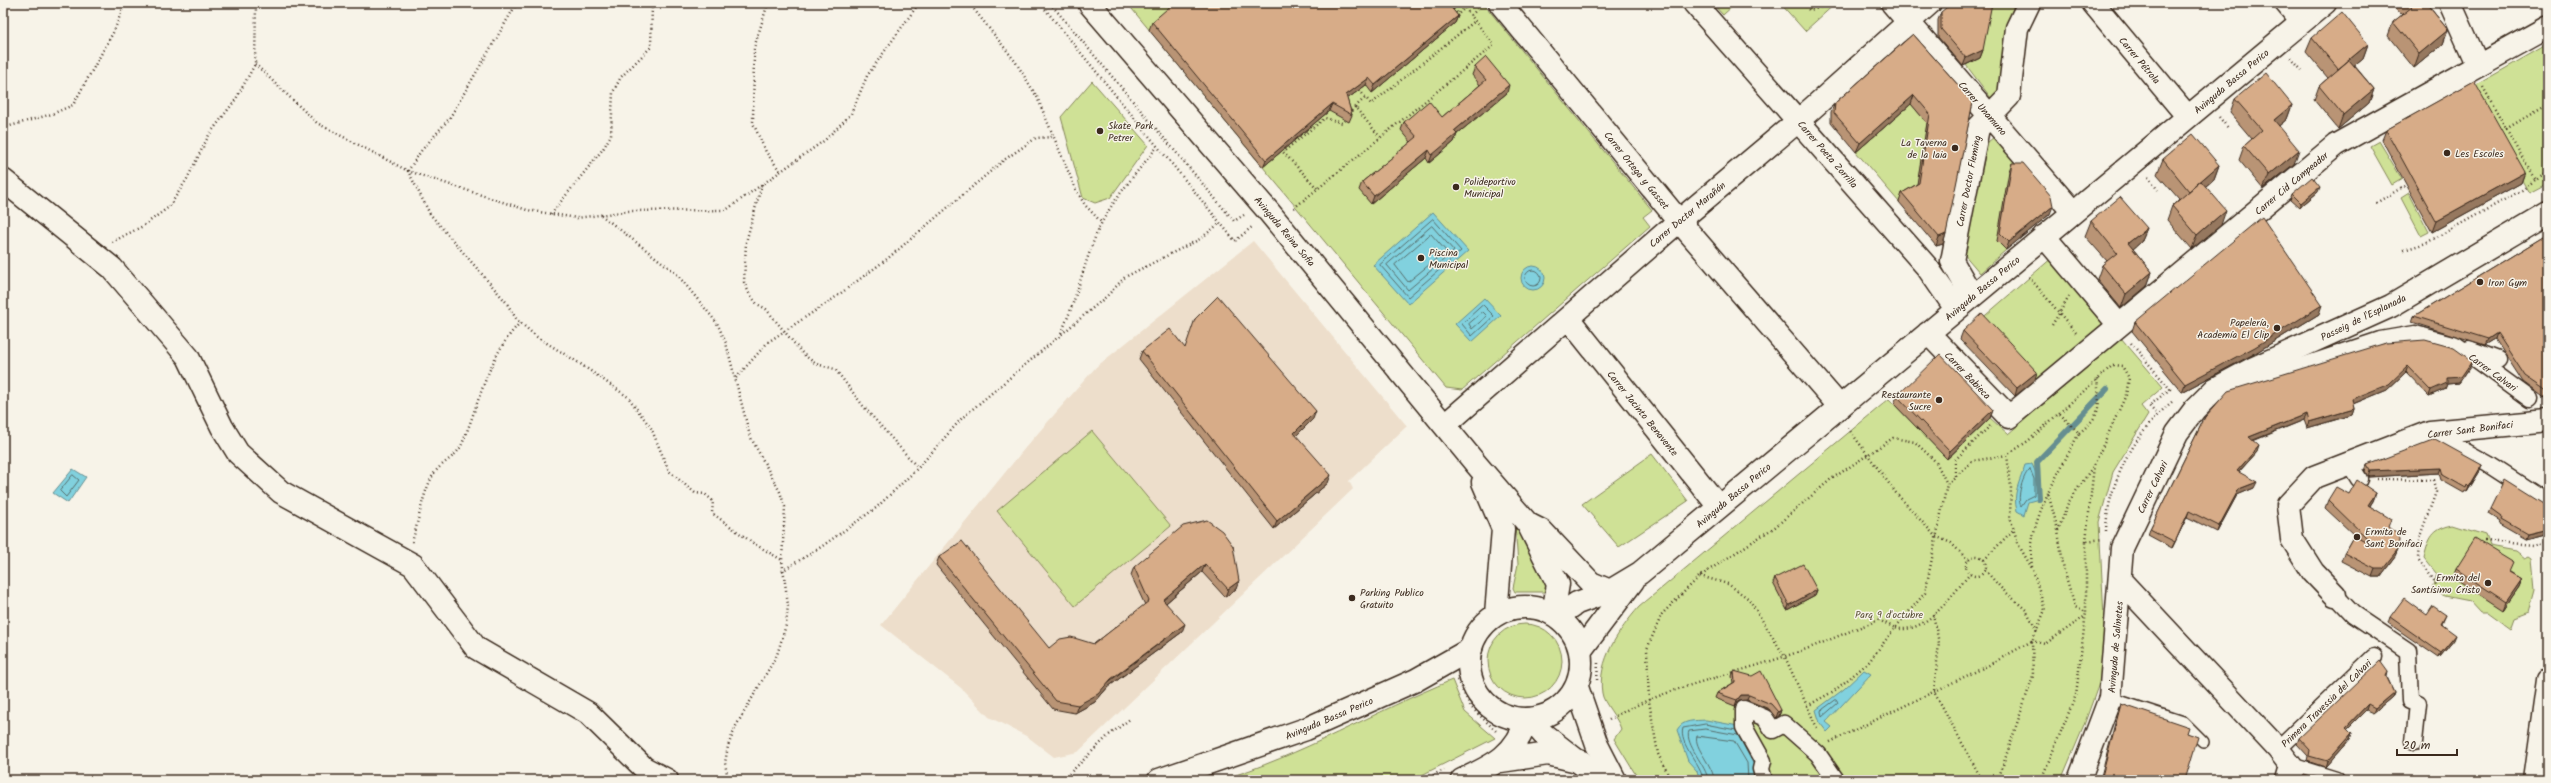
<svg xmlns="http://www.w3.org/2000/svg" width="2551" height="783" viewBox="0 0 2551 783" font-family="Kalam,sans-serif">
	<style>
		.built { fill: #eddecb }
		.green { fill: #cfe196; stroke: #85865a }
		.water { fill: #81d1de; stroke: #658e91 }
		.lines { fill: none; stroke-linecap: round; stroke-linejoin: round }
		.shore { stroke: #576d6b; stroke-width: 1 }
		.stream { stroke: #658e91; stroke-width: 6 }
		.service-casing { stroke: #3b2a1e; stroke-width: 14 }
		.pedestrian-casing { stroke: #3b2a1e; stroke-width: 19 }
		.minor-casing { stroke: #3b2a1e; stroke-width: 25 }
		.tertiary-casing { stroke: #3b2a1e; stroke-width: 25 }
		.path { stroke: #3b2a1e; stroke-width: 2.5; stroke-dasharray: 1 3; stroke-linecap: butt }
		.service { stroke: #f7f3e8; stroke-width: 11 }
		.pedestrian { stroke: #f7f3e8; stroke-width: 16 }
		.minor { stroke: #f7f3e8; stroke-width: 22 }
		.tertiary { stroke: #f7f3e8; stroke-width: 22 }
		.wall { fill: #b99475; stroke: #3b2a1e }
		.shaded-wall { fill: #96785f; stroke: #3b2a1e }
		.building { fill: #d7ac88; stroke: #3b2a1e }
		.poi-dot { fill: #3b2a1e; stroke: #f7f3e8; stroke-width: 1.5 }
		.labels { text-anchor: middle; stroke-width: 3; stroke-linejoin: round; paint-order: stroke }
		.street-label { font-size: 10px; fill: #3b2a1e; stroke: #f7f3e8 }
		.poi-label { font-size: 10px; fill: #3b2a1e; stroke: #f7f3e8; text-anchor: start }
		.park-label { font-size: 10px; fill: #594f36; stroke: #f7f3e8 }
	</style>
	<rect width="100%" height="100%" fill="#f7f3e8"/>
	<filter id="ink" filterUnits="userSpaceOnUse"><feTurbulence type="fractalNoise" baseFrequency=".025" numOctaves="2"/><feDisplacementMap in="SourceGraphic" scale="8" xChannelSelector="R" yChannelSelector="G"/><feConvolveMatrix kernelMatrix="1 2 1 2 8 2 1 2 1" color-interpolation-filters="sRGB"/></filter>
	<g filter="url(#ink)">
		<!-- built -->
		<path class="built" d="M 1253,241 L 1407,426 L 1349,481 L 1353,489 L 1078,752 L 1054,757 L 1028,737 L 989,717 L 961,688 L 881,625 L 1025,448 L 1096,367 Z"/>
		<!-- green -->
		<path class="green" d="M 1127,3 L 1483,3 L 1652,210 L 1643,217 L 1650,226 L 1462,390 L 1446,388 Z
			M 1712,3 L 1736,3 L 1723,15 Z
			M 1780,3 L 1836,3 L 1805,31 Z
			M 1991,3 L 2016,3 L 2013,6 L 2001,88 L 1991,98 L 1966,65 L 1980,58 Z
			M 2548,44 L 2548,183 L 2529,193 L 2471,88 Z
			M 1092,81 L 1148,145 L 1110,198 L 1095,203 L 1083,198 L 1061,117 Z
			M 1911,104 L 1927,123 L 1916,192 L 1899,202 L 1856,152 Z
			M 1994,137 L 2021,170 L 1997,241 L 2006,250 L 1980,273 L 1963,253 L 1988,142 Z
			M 2379,141 L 2402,179 L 2392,185 L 2370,146 Z
			M 2409,193 L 2429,232 L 2421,236 L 2401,198 Z
			M 2053,257 L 2107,320 L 2036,381 L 1979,321 Z
			M 2121,338 L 2163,387 L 2141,406 L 2148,415 L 2113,472 L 2099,522 L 2104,618 L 2102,675 L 2083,728 L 2061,780 L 1639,780 L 1614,739 L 1621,729 C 1618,718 1603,703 1602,693 C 1597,661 1619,630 1639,607 L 1889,399 L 1947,459 L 1990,418 L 2008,434 Z
			M 1092,431 L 1171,526 L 1075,606 L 997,511 Z
			M 1652,454 L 1688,501 L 1619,547 L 1582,504 Z
			M 1515,525 L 1519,525 L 1549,587 L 1545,592 L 1515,592 L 1513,588 L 1518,564 Z
			M 2453,525 L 2485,535 L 2489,546 L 2516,551 L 2525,558 L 2529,556 L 2532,558 L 2535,590 L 2529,612 L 2513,618 L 2509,629 L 2487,613 L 2481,613 L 2470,601 L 2445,596 L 2432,590 L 2436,573 L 2424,558 C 2429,538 2432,529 2453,525 Z
			M1488 661a37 37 0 1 1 74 0a37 37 0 1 1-74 0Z
			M 1452,680 L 1465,712 L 1495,738 L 1412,780 L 1220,780 C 1301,756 1375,711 1452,680 Z"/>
		<!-- water -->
		<path class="water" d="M 1433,212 L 1468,251 L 1408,304 L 1373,265 Z
			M1521 278a12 12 0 1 1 24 0a12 12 0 1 1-24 0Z
			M 1484,298 L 1501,316 L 1472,342 L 1455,324 Z
			M 2032,464 L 2038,478 L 2039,499 L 2028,502 L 2024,515 L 2017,511 C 2012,493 2020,482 2025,465 Z
			M 73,469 L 86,477 L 68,503 L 53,493 Z
			M 1864,670 L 1871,674 L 1826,722 L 1832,727 L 1827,732 L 1820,723 L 1816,710 L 1844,689 Z
			M 1706,720 L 1744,727 L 1764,780 L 1700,780 L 1697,771 L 1688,761 L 1677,730 C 1683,719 1695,721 1706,720 Z"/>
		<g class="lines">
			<!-- shore -->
			<path class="shore" d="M 1433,219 L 1461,251 L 1408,297 L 1380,265 Z
				M 1432,226 L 1454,251 L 1408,290 L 1387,265 Z
				M 1431,234 L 1446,251 L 1408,282 L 1395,265 Z
				M1525 278a8 8 0 1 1 16 0a8 8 0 1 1-16 0Z
				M 1483,305 L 1494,316 L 1472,336 L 1462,324 Z
				M 1483,312 L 1487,316 L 1472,329 L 1469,324 Z
				M 2030,469 L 2034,479 L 2034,495 L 2026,499 L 2021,506 C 2016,498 2023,474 2030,469 Z
				M 73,475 L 79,480 L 66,497 L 60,491 Z
				M 1836,700 L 1838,703 L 1822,717 L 1821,711 Z
				M 1703,780 C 1702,765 1678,744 1683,728 L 1705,724 L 1736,730
				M 1708,780 C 1707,766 1684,744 1689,731 L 1705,729 L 1738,735 L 1753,763
				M 1714,780 C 1714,766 1693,747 1697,736 L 1734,741 L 1747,763 L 1748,780"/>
			<!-- stream -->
			<path class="stream" d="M 2039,499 L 2037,462 L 2107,389"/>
			<!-- service casing -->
			<g class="service-casing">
				<path id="service" d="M 2110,698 L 2183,722 L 2203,742"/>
			</g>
			<!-- pedestrian casing -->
			<g class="pedestrian-casing">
				<path id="pedestrian" d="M 2469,349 L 2498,360
					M 2241,382 L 2305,365 L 2380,340 L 2415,334 L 2456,345 L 2530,399
					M 2430,432 L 2488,464 L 2548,503
					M 2349,463 L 2359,479
					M 2335,595 L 2353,614 L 2408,651 L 2410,701 L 2418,704 L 2414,742
					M 2278,749 L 2374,657
					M 2291,766 L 2336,780
					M 1764,780 L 1761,769 L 1763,761 L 1744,727 L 1744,709 L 1765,718 L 1773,730 L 1784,724 L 1818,754 L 1836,780"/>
			</g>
			<!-- minor casing -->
			<g class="minor-casing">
				<path id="minor" d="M 1500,3 L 1679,221 L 1840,407
					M 1694,3 L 1927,267 L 1956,309
					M 1892,3 L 2073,212
					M 2093,3 L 2188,117
					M 2286,3 L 2302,22
					M 2450,3 L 2478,66
					M 3,180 L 112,268 L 188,357 L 222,427 L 238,453 L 281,492 L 413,565 L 476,648 L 588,713 L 644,768 L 667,780
					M 2044,236 L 2119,325
					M 1972,296 L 1952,261 L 1978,128 L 2009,96 L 2017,28 L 2029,3
					M 1568,318 L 1719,507
					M 1928,333 L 2009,417 L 2336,145 L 2548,27
					M 1445,425 L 1679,221 L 1798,121 L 1930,3
					M 1528,524 L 1542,531 L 1591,583 L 1610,591
					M 2120,580 L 2278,749 L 2291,766 L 2287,780
					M 2335,595 L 2313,572 L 2292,539 L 2288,505 L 2314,477 L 2430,432 L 2548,421
					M 1558,616 L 1577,603 L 1610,591 L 1640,573 L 2325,3
					M 1581,650 L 1633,581
					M 1501,761 L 1548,754 L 1582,762
					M 1159,780 L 1306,729 L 1416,680 L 1471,649
					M 1462,780 C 1494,765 1516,755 1527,719
					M 2079,780 L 2110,698 L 2122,548 L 2177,433 L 2195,409 L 2215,389 L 2254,368 L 2391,306 L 2548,213
					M 2534,780 L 2548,680"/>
			</g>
			<!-- tertiary casing -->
			<g class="tertiary-casing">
				<path id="tertiary" d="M 1089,3 L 1269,212 L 1476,464 L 1528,524 L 1558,584 L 1553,614
					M 1483,482 L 1503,529 L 1496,614
					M1469 663a56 56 0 1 1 112 0a56 56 0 1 1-112 0Z
					M 1577,687 L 1597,745 L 1615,780
					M 1530,719 L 1543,734 L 1602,780"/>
			</g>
			<!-- path -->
			<path class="path" d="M 517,3 L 449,119 L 421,151 L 408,171 L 430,214 L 506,302 L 517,320 L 537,337 L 579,363 L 628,397 L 651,428 L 669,471 L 695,493 L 705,494 L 713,501 L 712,513 L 753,543 L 782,560
				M 768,3 L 754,48 L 753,123 L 766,152 L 780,171
				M 969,3 L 1015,61 L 1037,97 L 1076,190 L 1085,205 L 1102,223
				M 1040,3 L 1235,241 L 1253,226
				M 1050,3 L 1234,221 L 1244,215
				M 1803,3 L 1809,10 L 1819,8 L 1825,3
				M 2372,3 L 2377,9
				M 1471,15 L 1480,7
				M 2291,58 L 2303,72
				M 255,64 L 317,123 L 408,171 L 527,210 L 577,218 L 629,211 L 726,210 L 825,140 L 851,114 L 867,76 L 919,3
				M 1357,87 L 1371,104 L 1475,21
				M 2483,87 L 2535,180 L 2548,172
				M 1355,107 L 1365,98
				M 1349,114 L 1355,107 L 1380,137
				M 2219,117 L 2229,129
				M 3,128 L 52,114 L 73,105 L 114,31 L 125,3
				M 2506,129 L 2548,104
				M 2148,177 L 2158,190
				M 762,184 L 746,242 L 744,282 L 749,293 L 757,304 L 766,309 L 803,354 L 816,364 L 835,369 L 864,407 L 918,468
				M 1317,188 L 1283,152 L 1325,118 L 1342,123 L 1346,118
				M 2376,203 L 2408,184
				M 1294,208 L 1494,45 L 1465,8 L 1458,14 L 1449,3
				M 551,214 L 603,149 L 611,135 L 613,92 L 621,77 L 651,47 L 652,3
				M 601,215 L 676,273 L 717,323 L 726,343 L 750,436 L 780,492 L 785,507 L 782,560 L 788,605 L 786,625 L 777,655 L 736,726 L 728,746 L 725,763 L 728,780
				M 112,242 L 143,226 L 169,207 L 187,179 L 209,135 L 236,99 L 255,64 L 256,3
				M 2404,250 L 2426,243 L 2522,190 L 2535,180
				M 2029,277 L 2077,334
				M 2052,325 L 2069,297
				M 1061,333 C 1076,301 1083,267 1096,235 C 1109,203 1136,174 1157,147
				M 2131,343 L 2170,389 L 2149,406 L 2157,414
				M 736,378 L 768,342 L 833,299 L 887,259 L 1004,160 L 1036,138 L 1053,137
				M 1848,428 L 1896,493 L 1935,536 L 1951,543 L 1968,560
				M 2079,433 C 2102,415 2100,406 2097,379
				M 1955,476 L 1955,460 L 1990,426
				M 2377,479 L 2433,480 L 2436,492 L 2419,539 L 2418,559 L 2436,585
				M 2058,530 L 2048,493 L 2079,433 L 2060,414
				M 2106,531 C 2107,483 2136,431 2173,401
				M 2086,541 L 2094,466
				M 2484,541 L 2534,545 L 2548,540
				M 412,542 C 419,520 422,495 433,475 C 441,462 456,458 462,444 C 479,404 488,355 520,323
				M1966 566a10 10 0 1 1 20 0a10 10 0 1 1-20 0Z
				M 1984,560 L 2014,529
				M 2032,567 C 2029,539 2037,519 2048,493
				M 1985,570 L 2001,588 L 2026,610 L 2037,631
				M 782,571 L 821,547 L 876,508 L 918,468 L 962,418 L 1107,296 L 1125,277 L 1200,239 L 1220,223
				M 1700,576 L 1728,584 L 1749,599 L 1785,657 L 1817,728
				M 1933,614 L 1939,643 L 1934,691 L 1982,780
				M 1457,680 L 1471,707 L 1497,732
				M 1597,680 L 1598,663
				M 1807,706 L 1834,691 L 1868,663 L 1895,628 C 1926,636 1952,594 1970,574
				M 1609,720 C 1658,689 1732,675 1786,656 C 1818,646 1848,631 1879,620 L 1895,628 L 1925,593 L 1947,484 L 1973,461 L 2007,455 L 2028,441 L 2113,365 L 2122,366 L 2129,378 L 2126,395 L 2094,465 L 2068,503 L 2058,531 L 2064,570 L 2075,607 L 2086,612
				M 1830,742 L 1989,665 L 2032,641 L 2045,610 L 2033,570 L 2018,544 L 2010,517 L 2011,487 L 2007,455
				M 1069,774 L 1109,735 L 1130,719
				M 1422,780 L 1444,770
				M 1671,780 L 1658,754 L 1649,701 L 1647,649 L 1662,614 L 1700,576 L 1775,527 L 1830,480 L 1893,438 L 1915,442 L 1936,462 L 1947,484
				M 1998,780 L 2033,676 L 2032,641 L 2045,644 L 2084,617
				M 2041,780 L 2076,695 L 2086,612 L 2086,541 L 2103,539"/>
			<!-- service -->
			<use href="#service" class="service"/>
			<!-- pedestrian -->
			<use href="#pedestrian" class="pedestrian"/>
			<!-- minor -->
			<use href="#minor" class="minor"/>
			<!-- tertiary -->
			<use href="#tertiary" class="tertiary"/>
		</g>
		<!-- wall -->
		<path class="wall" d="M 2391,3 L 2428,3 L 2427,4 L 2448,30 L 2443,44 L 2414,68 L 2388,36 L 2393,22 L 2402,15 Z
			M 1452,9 L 1458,16 L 1455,23 L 1372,93 L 1366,85 L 1347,99 L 1352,115 L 1349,122 L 1329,111 L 1263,167 L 1149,30 L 1152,22 Z
			M 1941,12 L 1983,50 L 1980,58 L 1963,66 L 1938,37 L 1938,20 Z
			M 1913,34 L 1973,102 L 1943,244 L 1936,246 L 1899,202 L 1902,193 L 1917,184 L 1927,123 L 1911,104 L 1856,152 L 1831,122 L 1831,112 L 1835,103 Z
			M 2312,38 L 2368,44 L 2363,58 L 2354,65 L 2374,89 L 2369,103 L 2338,129 L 2314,100 L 2319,86 L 2328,78 L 2306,52 Z
			M 1475,67 L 1507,93 L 1457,134 L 1454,142 L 1429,163 L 1426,158 L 1371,204 L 1359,190 L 1362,182 L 1411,142 L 1401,130 L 1404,122 L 1442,117 L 1480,85 L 1472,75 Z
			M 2235,99 L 2292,105 L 2287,119 L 2279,126 L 2294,164 L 2263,189 L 2239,160 L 2244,146 L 2252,139 L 2230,113 Z
			M 2386,130 L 2525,172 L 2521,183 L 2432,232 L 2382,140 Z
			M 2163,159 L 2219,165 L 2214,179 L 2205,187 L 2221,225 L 2192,249 L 2167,220 L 2172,206 L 2179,199 L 2157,174 Z
			M 2012,163 L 2050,214 L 2006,250 L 1997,241 L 2009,171 Z
			M 2318,192 L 2299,208 L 2290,200 L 2292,194 Z
			M 2091,221 L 2147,228 L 2141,242 L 2133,249 L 2152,272 L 2147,286 L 2121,308 L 2097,279 L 2102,265 L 2107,261 L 2085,236 Z
			M 2548,234 L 2548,402 L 2542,396 L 2523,382 L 2495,339 L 2485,345 L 2412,322 L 2414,316 Z
			M 2319,314 L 2252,355 L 2182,392 L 2132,331 L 2135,322 Z
			M 1963,331 L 2037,372 L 2035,380 L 2015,396 L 1960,339 Z
			M 2386,343 L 2472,361 L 2470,367 L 2459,383 L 2447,384 L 2445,389 L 2429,396 L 2406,372 L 2387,390 L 2353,404 L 2354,409 L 2352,415 L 2307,428 L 2304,420 L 2253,441 L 2257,452 L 2239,472 L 2254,488 L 2237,495 L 2217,532 L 2187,517 L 2172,548 L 2148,535 L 2150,529 L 2205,417 Z
			M 1185,348 L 1313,419 L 1296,436 L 1328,483 L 1274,529 L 1139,359 L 1142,351 Z
			M 1897,396 L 1993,410 L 1990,418 L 1947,459 L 1894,404 Z
			M 2367,465 L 2482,465 L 2480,471 L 2467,492 L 2465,491 L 2464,493 L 2441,480 L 2439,473 L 2368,477 L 2365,471 Z
			M 2376,493 L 2373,501 L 2370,506 L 2388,527 L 2398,550 L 2395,557 L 2380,577 L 2372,577 L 2341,561 L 2344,553 L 2354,535 L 2325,508 L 2328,500 L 2349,494 Z
			M 2548,507 L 2548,533 L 2525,539 L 2499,524 L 2500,521 L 2489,514 L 2491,509 Z
			M 1233,546 L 1236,589 L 1225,597 L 1202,572 L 1166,603 L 1182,632 L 1108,687 L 1095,702 L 1075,713 L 1053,709 L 936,565 L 939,557 L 1049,648 L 1094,644 L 1145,605 L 1131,575 L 1134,567 Z
			M 2456,569 L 2511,572 L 2522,579 L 2519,587 L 2503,610 L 2453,577 Z
			M 1775,578 L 1817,590 L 1815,595 L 1787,610 L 1773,583 Z
			M 2427,615 L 2446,615 L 2442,624 L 2454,640 L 2439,658 L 2388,623 L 2390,617 Z
			M 1734,671 L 1781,710 L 1779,716 L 1776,718 L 1769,709 L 1747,700 L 1739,701 L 1735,706 L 1715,698 L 1717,693 L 1733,683 L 1732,676 Z
			M 2388,672 L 2387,677 L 2394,692 L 2392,697 L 2373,713 L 2366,710 L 2347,728 L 2352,733 L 2350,739 L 2325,767 L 2307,761 L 2308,756 L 2297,744 L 2299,738 Z
			M 2121,704 L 2187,733 L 2185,780 L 2100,780 L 2118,712 Z"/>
		<!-- shaded-wall -->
		<path class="shaded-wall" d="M 1454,3 L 1460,3 L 1447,14 L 1450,6 Z
			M 1458,16 L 1455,23 L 1372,93 L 1375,85 Z
			M 2448,30 L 2443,44 L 2414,68 L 2419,54 Z
			M 2368,44 L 2363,58 L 2333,83 L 2338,69 Z
			M 1983,50 L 1980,58 L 1963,66 L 1966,58 Z
			M 1369,78 L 1366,85 L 1343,102 L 1346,95 Z
			M 1509,85 L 1507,93 L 1457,134 L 1454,142 L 1429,163 L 1432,155 L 1454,131 Z
			M 2374,89 L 2369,103 L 2338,129 L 2343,115 Z
			M 1914,95 L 1911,104 L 1856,152 L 1860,143 Z
			M 1332,104 L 1329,111 L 1263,167 L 1266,160 Z
			M 2292,105 L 2287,119 L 2269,134 L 2274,120 Z
			M 1429,150 L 1426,158 L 1371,204 L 1374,196 Z
			M 2299,150 L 2294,164 L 2263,189 L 2269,175 Z
			M 2219,165 L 2214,179 L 2184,205 L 2189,191 Z
			M 2525,172 L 2521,183 L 2432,232 L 2436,221 Z
			M 2320,187 L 2318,192 L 2299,208 L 2301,203 Z
			M 2053,206 L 2050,214 L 2006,250 L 2009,242 Z
			M 2226,210 L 2221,225 L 2192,249 L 2197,235 Z
			M 2147,228 L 2141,242 L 2123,258 L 2128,243 Z
			M 1946,234 L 1943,244 L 1936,246 L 1939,237 Z
			M 2152,272 L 2147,286 L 2121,308 L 2126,294 Z
			M 2322,305 L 2319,314 L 2252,355 L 2182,392 L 2185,384 Z
			M 2497,333 L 2495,339 L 2485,345 L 2488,339 Z
			M 2472,361 L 2470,367 L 2459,383 L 2447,384 L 2445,389 L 2429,396 L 2431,390 Z
			M 2408,366 L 2406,372 L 2387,390 L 2350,405 L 2352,399 Z
			M 2037,372 L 2035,380 L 2015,396 L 2017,388 Z
			M 2354,409 L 2352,415 L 2307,428 L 2309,422 Z
			M 1993,410 L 1990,418 L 1947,459 L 1950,451 Z
			M 1316,411 L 1313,419 L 1291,441 L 1294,433 Z
			M 2307,414 L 2304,420 L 2246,443 L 2249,437 Z
			M 2259,446 L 2257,452 L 2234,477 L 2237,471 Z
			M 2482,465 L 2480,471 L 2467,492 L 2469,487 Z
			M 2441,468 L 2439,473 L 2368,477 L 2370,471 Z
			M 1331,475 L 1328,483 L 1274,529 L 1277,521 Z
			M 2257,482 L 2254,488 L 2237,495 L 2217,532 L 2219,526 L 2239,489 Z
			M 2376,493 L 2373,501 L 2365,513 L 2368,505 Z
			M 2189,511 L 2187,517 L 2172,548 L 2175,542 Z
			M 2548,529 L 2548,533 L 2525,539 L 2527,534 Z
			M 2398,550 L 2395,557 L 2380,577 L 2372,577 L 2375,569 Z
			M 1205,564 L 1202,572 L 1160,608 L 1163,600 Z
			M 2522,579 L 2519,587 L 2503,610 L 2506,602 Z
			M 1239,581 L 1236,589 L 1225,597 L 1228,589 Z
			M 1817,590 L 1815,595 L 1787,610 L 1789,605 Z
			M 1185,624 L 1182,632 L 1108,687 L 1095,702 L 1075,713 L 1078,705 Z
			M 2456,635 L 2454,640 L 2439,658 L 2441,653 Z
			M 2394,692 L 2392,697 L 2373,713 L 2375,708 Z
			M 1741,695 L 1749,695 L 1747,700 L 1739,701 L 1735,706 L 1737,700 Z
			M 2368,704 L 2366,710 L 2344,732 L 2346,727 Z
			M 1781,710 L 1779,716 L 1776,718 L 1778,712 Z
			M 2352,733 L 2350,739 L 2325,767 L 2327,761 Z"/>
		<!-- building -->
		<path class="building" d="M 1174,3 L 1454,3 L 1450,6 L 1458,16 L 1375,85 L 1369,78 L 1346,95 L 1352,115 L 1332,104 L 1266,160 L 1152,22 Z
			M 1952,3 L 1992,3 L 1983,50 L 1966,58 L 1941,29 L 1941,12 Z
			M 2408,3 L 2426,3 L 2448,30 L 2419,54 L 2393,22 L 2412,7 Z
			M 2342,12 L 2368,44 L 2338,69 L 2312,38 Z
			M 1913,34 L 1973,102 L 1946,234 L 1939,237 L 1902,193 L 1919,183 L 1930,114 L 1914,95 L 1860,143 L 1834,113 L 1835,103 Z
			M 1486,57 L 1509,85 L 1454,131 L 1457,134 L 1432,155 L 1429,150 L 1374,196 L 1362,182 L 1417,137 L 1404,122 L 1429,101 L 1442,117 L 1486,80 L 1475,67 Z
			M 2349,60 L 2374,89 L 2343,115 L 2319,86 Z
			M 2266,73 L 2292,105 L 2274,120 L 2299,150 L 2269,175 L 2244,146 L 2262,130 L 2235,99 Z
			M 2474,81 L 2525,172 L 2436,221 L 2386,130 Z
			M 2193,134 L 2219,165 L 2189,191 L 2163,159 Z
			M 2012,163 L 2023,163 L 2051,196 L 2053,206 L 2009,242 L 2000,233 Z
			M 2312,177 L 2320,187 L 2301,203 L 2292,194 Z
			M 2201,181 L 2226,210 L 2197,235 L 2172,206 Z
			M 2120,197 L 2147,228 L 2128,243 L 2152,272 L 2126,294 L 2102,265 L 2117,253 L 2091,221 Z
			M 2262,217 L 2322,305 L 2255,347 L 2185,384 L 2135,322 Z
			M 2548,234 L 2548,393 L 2544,389 L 2525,376 L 2497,333 L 2488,339 L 2414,316 Z
			M 1218,296 L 1316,411 L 1294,433 L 1331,475 L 1277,521 L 1142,351 L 1170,329 L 1185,348 L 1195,319 Z
			M 1982,313 L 2037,372 L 2017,388 L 1963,331 Z
			M 2425,340 L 2454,348 L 2472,361 L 2461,377 L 2447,378 L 2447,383 L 2431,390 L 2408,366 L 2389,384 L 2352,399 L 2354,409 L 2309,422 L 2307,414 L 2249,437 L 2259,446 L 2237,471 L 2257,482 L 2239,489 L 2219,526 L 2189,511 L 2175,542 L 2150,529 L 2205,417 L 2228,391 L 2386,343 Z
			M 1940,354 L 1993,410 L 1950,451 L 1897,396 Z
			M 2435,439 L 2482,465 L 2469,487 L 2467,485 L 2466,488 L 2443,475 L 2441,468 L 2370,471 L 2367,465 Z
			M 2357,480 L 2376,493 L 2368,505 L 2391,519 L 2388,527 L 2396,533 L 2399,540 L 2398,550 L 2383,569 L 2375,569 L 2344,553 L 2354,535 L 2365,541 L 2367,538 L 2328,500 L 2336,487 L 2349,494 Z
			M 2505,480 L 2548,507 L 2548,529 L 2527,534 L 2501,519 L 2502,517 L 2491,509 Z
			M 1207,520 L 1222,531 L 1233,546 L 1239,581 L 1228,589 L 1205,564 L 1163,600 L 1185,624 L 1111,679 L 1098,694 L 1078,705 L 1056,701 L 939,557 L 962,541 L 1049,648 L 1060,639 L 1071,637 L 1094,644 L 1149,601 L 1134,567 L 1183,526 Z
			M 2475,539 L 2514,563 L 2510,572 L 2522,579 L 2506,602 L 2456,569 Z
			M 1803,564 L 1817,590 L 1789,605 L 1775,578 Z
			M 2404,598 L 2427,615 L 2433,606 L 2446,615 L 2441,624 L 2456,635 L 2441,653 L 2390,617 Z
			M 2380,661 L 2388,672 L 2386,676 L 2394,692 L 2375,708 L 2368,704 L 2346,727 L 2352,733 L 2327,761 L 2309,756 L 2310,750 L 2299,738 Z
			M 1734,671 L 1752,676 L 1761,671 L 1781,710 L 1778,712 L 1771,704 L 1749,695 L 1741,695 L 1737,700 L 1717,693 L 1735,682 Z
			M 2121,704 L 2189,727 L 2187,733 L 2198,737 L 2185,780 L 2101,780 Z
			M 2304,774 L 2326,780 L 2302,780 Z"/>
	</g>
	<!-- markers -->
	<g class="poi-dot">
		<circle cx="1100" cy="131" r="4"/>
		<circle cx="1955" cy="148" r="4"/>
		<circle cx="2447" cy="153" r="4"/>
		<circle cx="1456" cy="187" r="4"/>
		<circle cx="1421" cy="258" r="4"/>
		<circle cx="2480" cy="282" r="4"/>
		<circle cx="2277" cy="328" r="4"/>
		<circle cx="1939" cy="400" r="4"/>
		<circle cx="2357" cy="537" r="4"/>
		<circle cx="2488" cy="583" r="4"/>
		<circle cx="1352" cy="598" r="4"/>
	</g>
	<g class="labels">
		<!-- street labels -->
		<g class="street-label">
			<text transform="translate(2140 60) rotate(50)" y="4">Carrer Pétrola</text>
			<text transform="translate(2231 81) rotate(-40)" y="4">Avinguda Bassa Perico</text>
			<text transform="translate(1983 108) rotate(49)" y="4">Carrer Unamuno</text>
			<text transform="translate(1828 154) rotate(49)" y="4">Carrer Poeta Zorrilla</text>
			<text transform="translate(1637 170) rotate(51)" y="4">Carrer Ortega y Gasset</text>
			<text transform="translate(1968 181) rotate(-79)" y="4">Carrer Doctor Fleming</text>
			<text transform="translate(2291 183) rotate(-40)" y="4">Carrer Cid Campeador</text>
			<text transform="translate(1687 214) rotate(-40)" y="4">Carrer Doctor Marañón</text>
			<text transform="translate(1285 231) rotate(50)" y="4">Avinguda Reina Sofia</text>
			<text transform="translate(1982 288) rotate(-40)" y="4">Avinguda Bassa Perico</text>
			<text transform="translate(2363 317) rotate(-26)" y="4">Passeig de l'Esplanada</text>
			<text transform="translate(2493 372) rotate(36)" y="4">Carrer Calvari</text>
			<text transform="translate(1968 375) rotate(46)" y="4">Carrer Babieca</text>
			<text transform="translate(1643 413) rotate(51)" y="4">Carrer Jacinto Benavente</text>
			<text transform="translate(2470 429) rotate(-7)" y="4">Carrer Sant Bonifaci</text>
			<text transform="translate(2152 487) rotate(-64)" y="4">Carrer Calvari</text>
			<text transform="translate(1733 495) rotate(-40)" y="4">Avinguda Bassa Perico</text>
			<text transform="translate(2115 647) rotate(-85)" y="4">Avinguda de Salinetes</text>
			<text transform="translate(2326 703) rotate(-44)" y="4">Primera Travessia del Calvari</text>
			<text transform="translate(1329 718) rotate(-23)" y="4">Avinguda Bassa Perico</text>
		</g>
		<!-- poi labels -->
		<g class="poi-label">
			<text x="1108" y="129">Skate Park<tspan x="1108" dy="12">Petrer</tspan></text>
			<text x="1947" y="146" text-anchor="end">La Taverna<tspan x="1947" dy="12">de la Iaia</tspan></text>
			<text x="2455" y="157">Les Escoles</text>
			<text x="1464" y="185">Polideportivo<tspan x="1464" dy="12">Municipal</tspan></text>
			<text x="1429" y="256">Piscina<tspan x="1429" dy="12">Municipal</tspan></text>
			<text x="2488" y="286">Iron Gym</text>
			<text x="2269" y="326" text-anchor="end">Papelería,<tspan x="2269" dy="12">Academía El Clip</tspan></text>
			<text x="1931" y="398" text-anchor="end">Restaurante<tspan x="1931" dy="12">Sucre</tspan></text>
			<text x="2365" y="535">Ermita de<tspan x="2365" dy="12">Sant Bonifaci</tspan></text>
			<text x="2480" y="581" text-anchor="end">Ermita del<tspan x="2480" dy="12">Santísimo Cristo</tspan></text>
			<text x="1360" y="596">Parking Publico<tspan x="1360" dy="12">Gratuito</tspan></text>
		</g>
		<!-- park labels -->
		<g class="park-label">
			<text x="1889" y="618">Parq 9 d'octubre</text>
		</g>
	</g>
	<!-- margin -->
	<rect width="2551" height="783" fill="none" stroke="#f7f3e8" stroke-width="16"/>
	<rect x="8" y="8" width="2535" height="767" fill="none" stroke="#3b2a1e" stroke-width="1.5" filter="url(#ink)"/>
	<!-- scale -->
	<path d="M2397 749v6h60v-6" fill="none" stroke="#3b2a1e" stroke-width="2"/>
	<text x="2403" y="749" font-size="12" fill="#3b2a1e" stroke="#f7f3e8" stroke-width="3" paint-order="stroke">20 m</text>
</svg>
